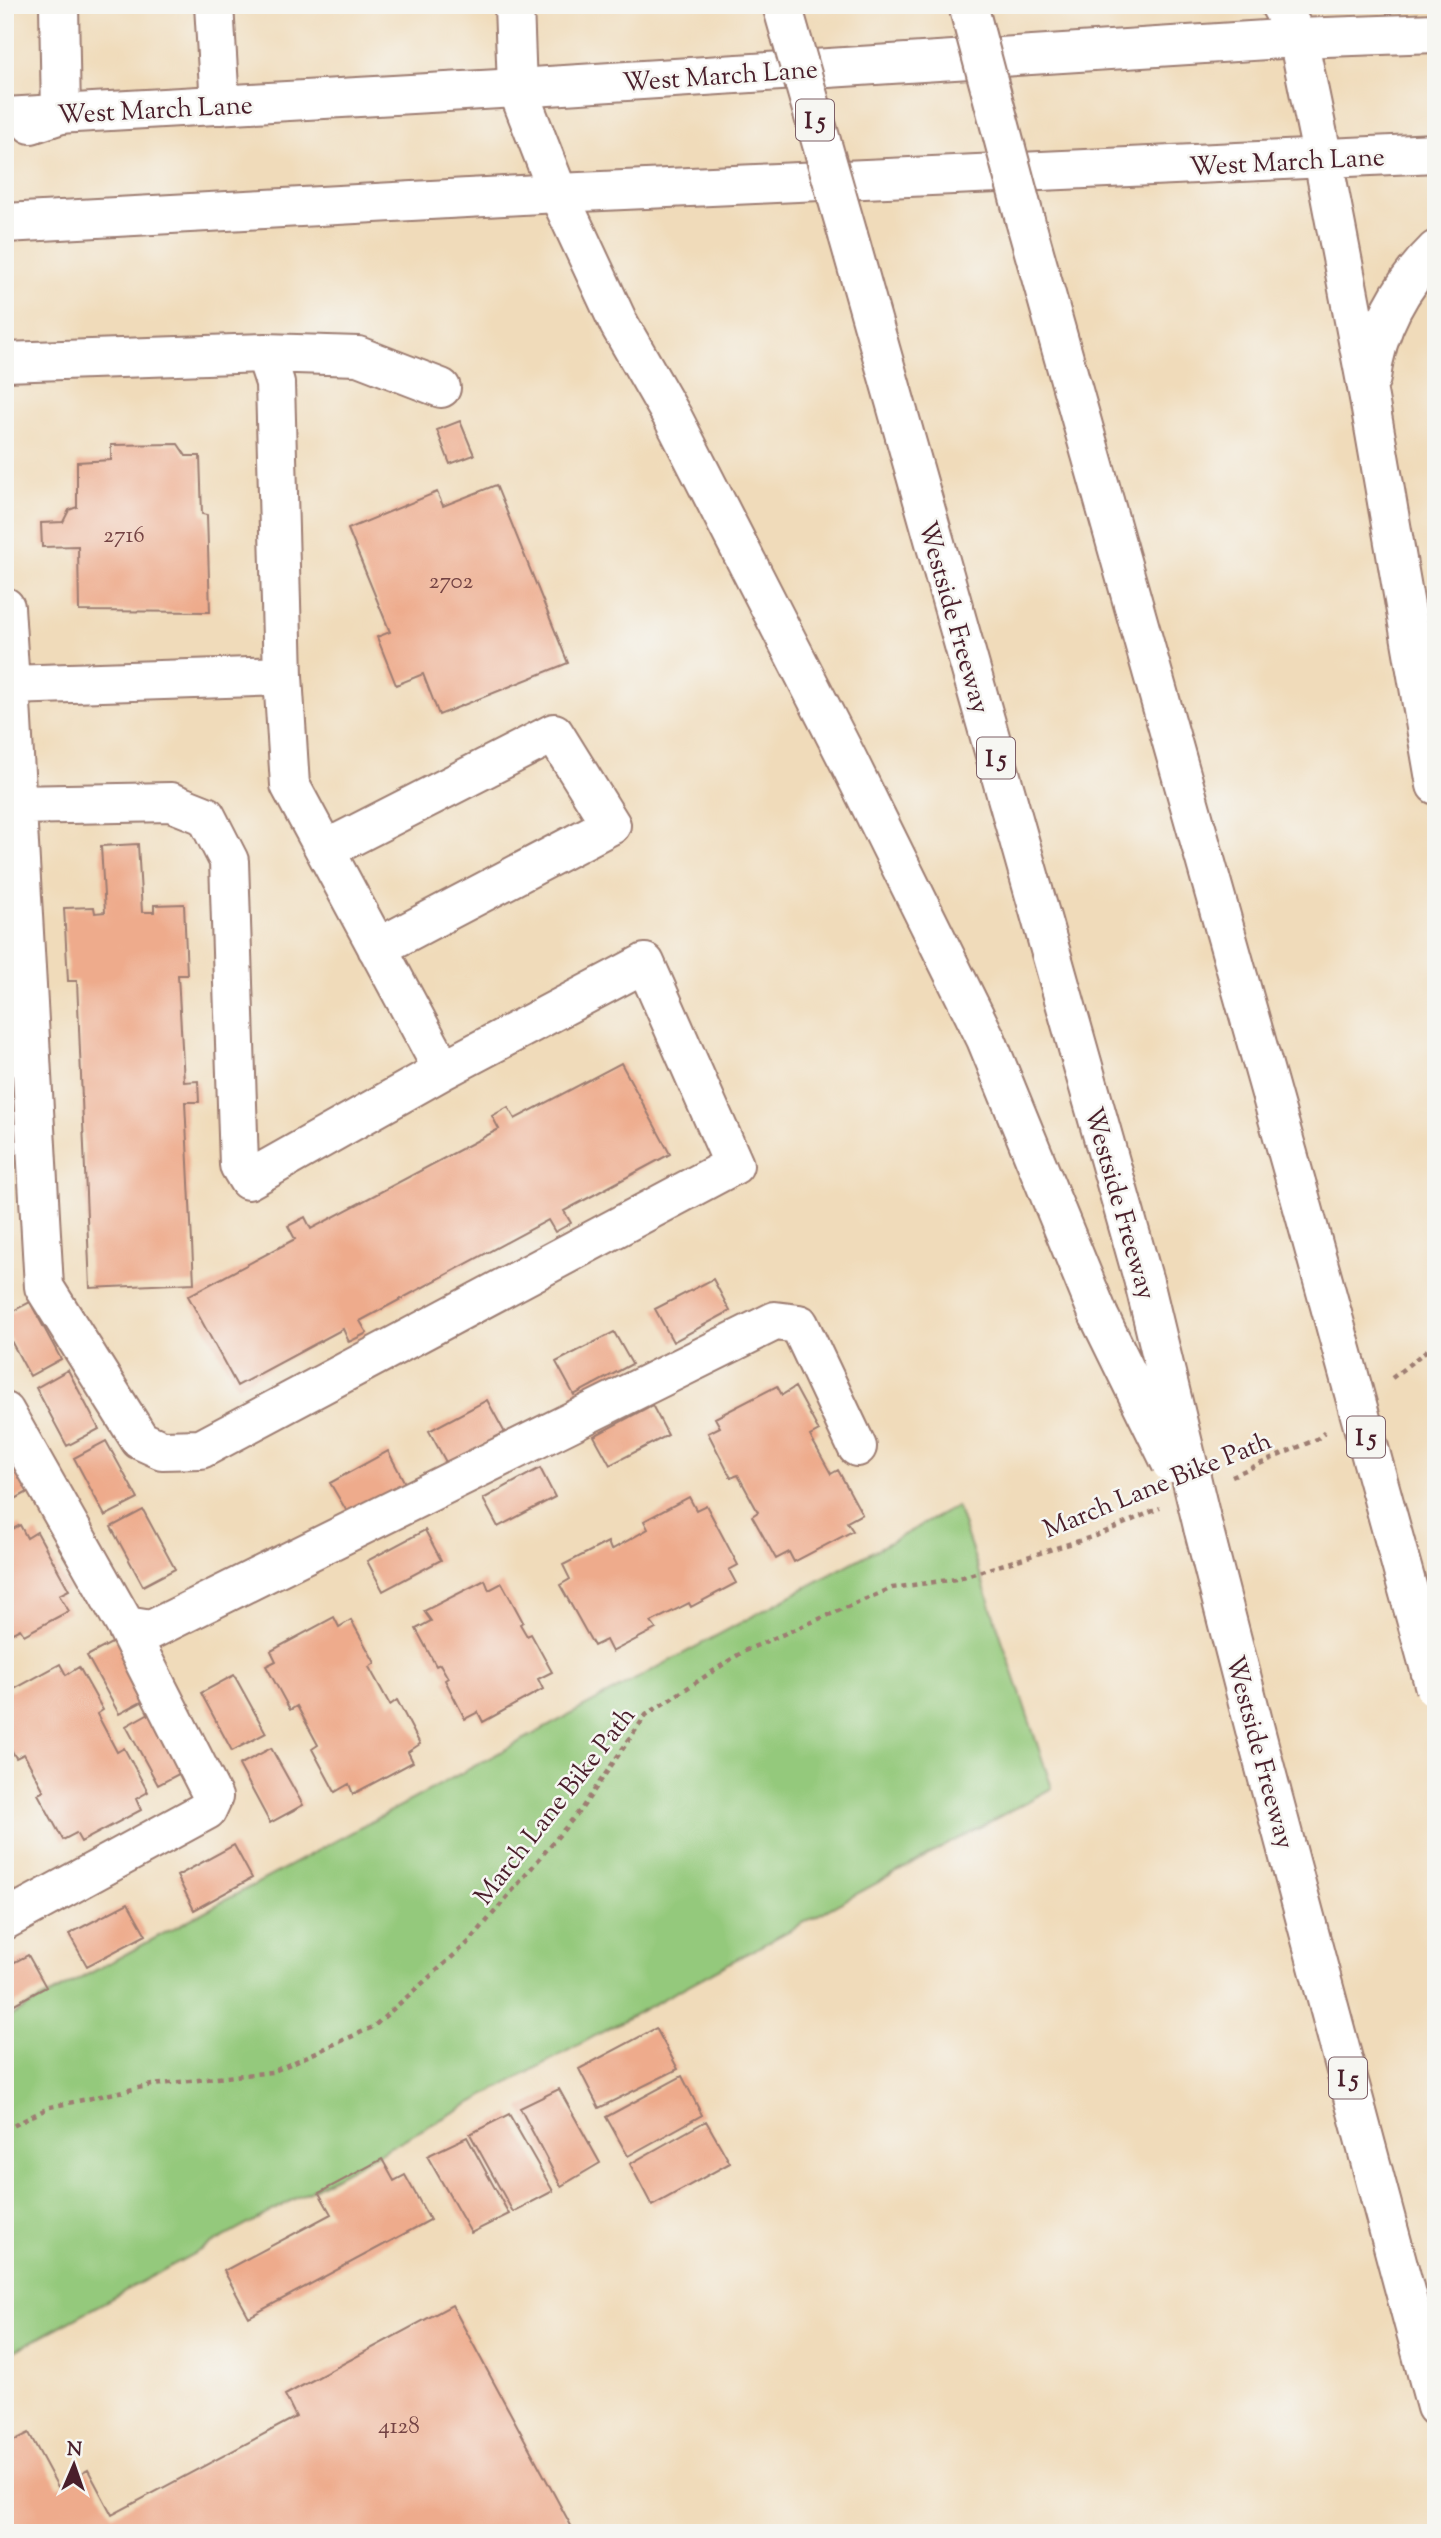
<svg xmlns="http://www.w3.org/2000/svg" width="1441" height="2538" viewBox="0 0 1441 2538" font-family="'Sorts Mill Goudy',serif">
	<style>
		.green { fill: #94c97b; stroke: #6f7453; stroke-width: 2 }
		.building { fill: #eeab8c }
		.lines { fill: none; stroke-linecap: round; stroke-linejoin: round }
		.minor-casing { stroke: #9d7d72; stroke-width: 42 }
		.major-casing { stroke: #9d7d72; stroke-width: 42 }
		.highway-casing { stroke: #9d7d72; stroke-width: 42 }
		.path { stroke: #9d7d72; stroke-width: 4.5; stroke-dasharray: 5 5; stroke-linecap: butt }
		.minor { stroke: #fff; stroke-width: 38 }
		.major { stroke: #fff; stroke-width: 38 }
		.highway { stroke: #fff; stroke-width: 38 }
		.highway-bridge-casing { stroke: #9d7d72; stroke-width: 42; stroke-linecap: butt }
		.highway-bridge { stroke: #fff; stroke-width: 38 }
		.labels { text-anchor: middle; stroke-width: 5; stroke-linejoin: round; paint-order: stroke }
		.number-label { font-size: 23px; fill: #734243 }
		.shield { fill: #f6f6f2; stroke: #7e6067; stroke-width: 2 }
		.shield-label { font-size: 24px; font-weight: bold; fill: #4a1f2b }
		.street-label { font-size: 26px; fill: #4a1f2b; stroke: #f6f6f2 }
	</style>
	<rect width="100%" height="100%" fill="#f6f6f2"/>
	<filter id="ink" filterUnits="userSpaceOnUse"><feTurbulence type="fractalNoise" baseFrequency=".0143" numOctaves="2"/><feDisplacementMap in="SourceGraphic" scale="14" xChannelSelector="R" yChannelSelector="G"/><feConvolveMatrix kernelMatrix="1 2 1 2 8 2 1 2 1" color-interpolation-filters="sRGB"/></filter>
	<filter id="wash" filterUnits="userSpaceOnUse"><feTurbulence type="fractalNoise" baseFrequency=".00686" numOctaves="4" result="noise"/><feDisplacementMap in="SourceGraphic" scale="28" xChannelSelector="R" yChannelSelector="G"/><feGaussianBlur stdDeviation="1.57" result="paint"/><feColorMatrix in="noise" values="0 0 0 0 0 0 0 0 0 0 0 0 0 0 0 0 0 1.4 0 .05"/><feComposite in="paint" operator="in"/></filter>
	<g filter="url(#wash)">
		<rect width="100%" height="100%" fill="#f0dbba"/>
		<!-- green -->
		<path class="green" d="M 957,1506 L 1052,1788 L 5,2356 L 5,2019 Z"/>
		<g id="blocks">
			<!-- building -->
			<path class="building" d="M 460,421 L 474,455 L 450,464 L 437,430 Z
				M 178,444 L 186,456 L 200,456 L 202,514 L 207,515 L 210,612 L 79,611 L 78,546 L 42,547 L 41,523 L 63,522 L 69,510 L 77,507 L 77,462 L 111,460 L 111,445 Z
				M 496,485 L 568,663 L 439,715 L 423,674 L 396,685 L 377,637 L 390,632 L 348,529 L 437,492 L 443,506 Z
				M 138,844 L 142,912 L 154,912 L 154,905 L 184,904 L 187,975 L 178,975 L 184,1082 L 198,1081 L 199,1102 L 185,1102 L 194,1283 L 90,1288 L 77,981 L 68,981 L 64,908 L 94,907 L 95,913 L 105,912 L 101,846 Z
				M 621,1063 L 670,1154 L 564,1211 L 571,1223 L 555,1232 L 548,1220 L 360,1321 L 367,1333 L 349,1342 L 343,1329 L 237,1386 L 188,1296 L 295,1239 L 288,1226 L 305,1217 L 311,1229 L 499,1129 L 492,1116 L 508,1107 L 515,1119 Z
				M 713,1279 L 730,1311 L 673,1342 L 655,1309 Z
				M 30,1302 L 61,1359 L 30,1376 L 5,1330 L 5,1315 Z
				M 614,1332 L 632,1364 L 574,1395 L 556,1362 Z
				M 68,1370 L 99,1429 L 67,1446 L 36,1388 Z
				M 777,1386 L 782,1395 L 795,1387 L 819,1431 L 810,1436 L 831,1474 L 838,1470 L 862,1514 L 847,1522 L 853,1531 L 794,1562 L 789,1552 L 776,1559 L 752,1516 L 758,1512 L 738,1475 L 731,1478 L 708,1433 L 720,1427 L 715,1418 Z
				M 487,1400 L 505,1433 L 447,1464 L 429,1431 Z
				M 652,1405 L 668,1435 L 610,1465 L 594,1436 Z
				M 5,1427 L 37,1487 L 6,1504 L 5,1502 Z
				M 106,1441 L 138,1499 L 105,1516 L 74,1458 Z
				M 388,1451 L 406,1485 L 349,1515 L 330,1483 Z
				M 540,1468 L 555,1497 L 498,1527 L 483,1499 Z
				M 689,1497 L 696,1510 L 706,1505 L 738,1565 L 729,1570 L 736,1583 L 691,1607 L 689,1603 L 651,1622 L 656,1629 L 612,1652 L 606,1640 L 594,1646 L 560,1585 L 570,1579 L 563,1565 L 608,1542 L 611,1550 L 648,1529 L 644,1521 Z
				M 143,1510 L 175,1569 L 143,1586 L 111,1527 Z
				M 20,1525 L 27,1538 L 37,1532 L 69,1590 L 59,1595 L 69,1611 L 24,1635 L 20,1629 L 5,1637 L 5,1533 Z
				M 425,1530 L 441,1560 L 383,1591 L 367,1561 Z
				M 485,1580 L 489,1590 L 502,1583 L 523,1622 L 520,1624 L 527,1636 L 531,1634 L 552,1672 L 538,1679 L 543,1689 L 483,1722 L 478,1712 L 465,1719 L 445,1680 L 448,1678 L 440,1664 L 436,1666 L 416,1629 L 431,1621 L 424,1611 Z
				M 334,1617 L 339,1627 L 351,1620 L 375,1663 L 369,1667 L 390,1705 L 397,1700 L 420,1744 L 408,1752 L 413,1762 L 353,1794 L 349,1784 L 335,1792 L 312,1749 L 318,1745 L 297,1706 L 290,1710 L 266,1666 L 276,1661 L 271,1651 Z
				M 119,1639 L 151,1697 L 119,1714 L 87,1656 Z
				M 60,1664 L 66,1675 L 79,1667 L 103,1710 L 97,1714 L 117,1752 L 124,1748 L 148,1792 L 136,1799 L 141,1810 L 81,1842 L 76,1833 L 63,1840 L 38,1794 L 44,1791 L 24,1754 L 16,1758 L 5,1739 L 5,1694 Z
				M 234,1675 L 266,1733 L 232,1751 L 201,1693 Z
				M 158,1708 L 190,1768 L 158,1785 L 126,1726 Z
				M 271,1748 L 303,1805 L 270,1823 L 239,1765 Z
				M 234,1845 L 252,1878 L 194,1910 L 177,1876 Z
				M 5,1874 L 22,1904 L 5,1913 Z
				M 128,1903 L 146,1935 L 87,1966 L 69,1934 Z
				M 28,1955 L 46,1987 L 5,2009 L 5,1967 Z
				M 656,2028 L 678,2069 L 599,2108 L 579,2069 Z
				M 682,2076 L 702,2115 L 628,2156 L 606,2117 Z
				M 559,2089 L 600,2163 L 561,2186 L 520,2108 Z
				M 509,2114 L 553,2191 L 513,2212 L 470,2134 Z
				M 706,2121 L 730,2163 L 652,2206 L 630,2164 Z
				M 467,2137 L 509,2214 L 471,2233 L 427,2156 Z
				M 382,2159 L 394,2181 L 405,2175 L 430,2220 L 249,2317 L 224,2271 L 331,2214 L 319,2193 Z
				M 452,2305 L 575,2533 L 5,2533 L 5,2445 L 29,2433 L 58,2487 L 88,2470 L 112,2515 L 296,2417 L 285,2395 Z"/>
		</g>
	</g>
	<g filter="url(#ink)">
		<use href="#blocks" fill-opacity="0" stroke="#9d7d72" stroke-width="2"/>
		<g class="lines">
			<!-- minor casing -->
			<g class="minor-casing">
				<path id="minor" d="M 214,5 L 220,105
					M 31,124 L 61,114 L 59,5
					M 265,353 L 358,356 L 441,388
					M 5,362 L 265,353 L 275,383 L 283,676
					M 5,607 L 10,685 L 44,1287 L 140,1440 L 162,1450 L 201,1449 L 734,1165 L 645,963 L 443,1070 L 290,785 L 283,676 L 10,685 L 5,686
					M 16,805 L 171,802 L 206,816 L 229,861 L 239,1165 L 248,1180 L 443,1070
					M 325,850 L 554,733 L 611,825 L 377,948
					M 5,1412 L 126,1626 L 151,1630 L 775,1321 L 799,1324 L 857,1447
					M 5,1920 L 207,1810 L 213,1797 L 126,1626"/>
			</g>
			<!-- major casing -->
			<g class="major-casing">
				<path id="major" d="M 5,117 L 517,88 L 1298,38 L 1436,33
					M 5,223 L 558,193 L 1436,153"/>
			</g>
			<!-- highway casing -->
			<g class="highway-casing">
				<path id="highway" d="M 514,5 L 517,88 L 558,193 L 619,324 L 673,418 L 848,760 L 986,1039 L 1099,1316
					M 1280,5 L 1298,38 L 1323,159 L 1369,398 L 1436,785
					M 1025,220 L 1297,1186
					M 848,235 L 1144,1282
					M 1371,378 C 1376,330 1401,284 1436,250
					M 1203,1527 L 1260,1749 L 1436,2407"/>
			</g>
			<!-- path -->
			<path class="path" d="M 1392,1378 L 1436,1343
				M 1232,1476 L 1317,1439 L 1325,1432
				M 5,2130 L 50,2107 L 152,2085 L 272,2072 L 373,2027 L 470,1941 L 582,1808 L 646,1715 L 744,1651 L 892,1588 L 956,1579 L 1098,1535 L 1160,1508"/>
			<!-- minor -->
			<use href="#minor" class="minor"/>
			<!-- major -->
			<use href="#major" class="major"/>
			<!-- highway -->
			<use href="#highway" class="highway"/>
			<!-- highway-bridge casing -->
			<g class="highway-bridge-casing">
				<path id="highway-bridge" d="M 782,5 L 848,235
					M 968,5 L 1025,220
					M 1297,1186 L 1435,1688
					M 1144,1282 L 1203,1527
					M 1099,1316 L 1171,1463"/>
			</g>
			<!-- highway-bridge -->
			<use href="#highway-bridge" class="highway-bridge"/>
		</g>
	</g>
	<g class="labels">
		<!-- number labels -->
		<g class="number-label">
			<text x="124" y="542">2716</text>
			<text x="451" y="588">2702</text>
			<text x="399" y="2433">4128</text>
		</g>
		<!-- shield labels -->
		<g class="shield">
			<rect x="796" y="99.5" width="38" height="41" rx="5"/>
			<rect x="977" y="737.5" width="38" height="41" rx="5"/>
			<rect x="1347" y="1416.5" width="38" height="41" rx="5"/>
			<rect x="1329" y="2057.5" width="38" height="41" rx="5"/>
		</g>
		<g class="shield-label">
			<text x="815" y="128">I 5</text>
			<text x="996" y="766">I 5</text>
			<text x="1366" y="1445">I 5</text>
			<text x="1348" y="2086">I 5</text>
		</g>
		<!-- street labels -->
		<g class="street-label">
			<text transform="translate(720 75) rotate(-4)" y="9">West March Lane</text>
			<text transform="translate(155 109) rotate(-3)" y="9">West March Lane</text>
			<text transform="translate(1287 161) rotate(-3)" y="9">West March Lane</text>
			<text transform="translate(955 617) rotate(74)" y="9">Westside Freeway</text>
			<text transform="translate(1121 1203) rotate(74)" y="9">Westside Freeway</text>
			<text transform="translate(1157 1484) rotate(-22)" y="9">March Lane Bike Path</text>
			<text transform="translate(1261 1752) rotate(75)" y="9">Westside Freeway</text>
			<text transform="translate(554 1805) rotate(-52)" y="9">March Lane Bike Path</text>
		</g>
	</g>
	<!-- margin -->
	<rect width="1441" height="2538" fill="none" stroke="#f6f6f2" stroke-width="28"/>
	<!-- north arrow -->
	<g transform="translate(74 2465) rotate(2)" stroke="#f6f6f2" stroke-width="5" paint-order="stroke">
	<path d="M0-5L12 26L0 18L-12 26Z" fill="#4a1f2b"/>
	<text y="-10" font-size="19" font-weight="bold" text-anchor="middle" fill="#4a1f2b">N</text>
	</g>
</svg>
